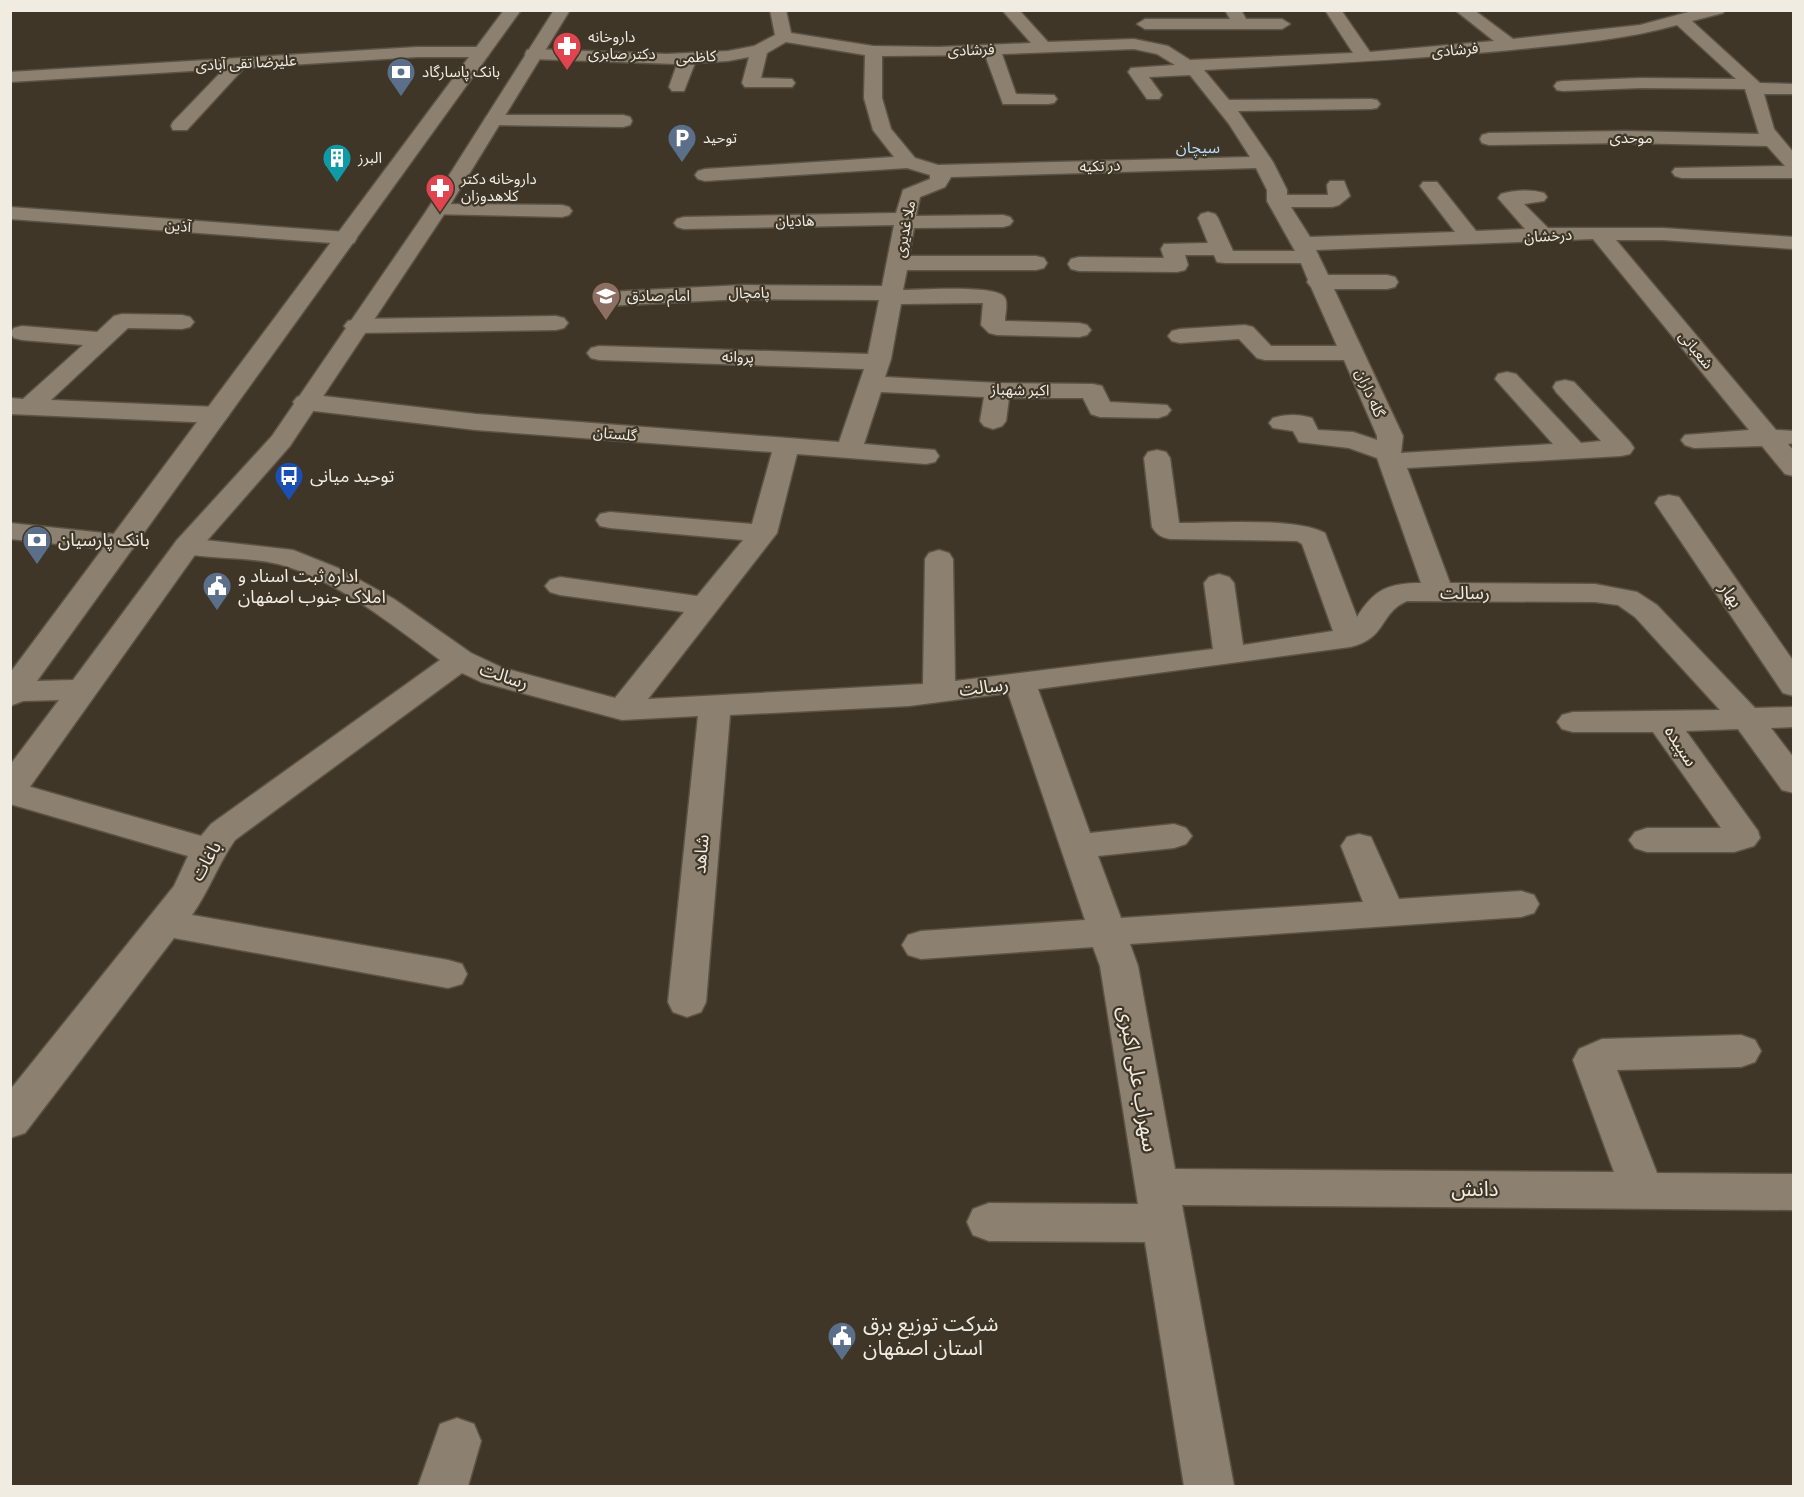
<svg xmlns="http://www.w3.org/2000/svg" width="1804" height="1497" viewBox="0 0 1804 1497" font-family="'Roboto Condensed','Noto Sans Arabic',sans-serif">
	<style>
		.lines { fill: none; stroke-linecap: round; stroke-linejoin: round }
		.street-casing { stroke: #5b5346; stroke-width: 3 }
		.secondary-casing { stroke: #5b5346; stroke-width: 3 }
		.street { fill: #8c8170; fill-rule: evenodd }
		.secondary { fill: #8c8170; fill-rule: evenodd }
		.labels { text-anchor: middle; stroke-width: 4.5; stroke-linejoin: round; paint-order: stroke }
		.far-poi-label { font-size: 15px; fill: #f1ece2; stroke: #3f3627; text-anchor: start }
		.far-street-label { font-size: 15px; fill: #f1ece2; stroke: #3f3627 }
		.far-neighbourhood-label { font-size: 16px; fill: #b6dcfc; stroke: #3f3627 }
		.poi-label { font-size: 18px; fill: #f1ece2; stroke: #3f3627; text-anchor: start }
		.street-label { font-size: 18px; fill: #f1ece2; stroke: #3f3627 }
		.near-street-label { font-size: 21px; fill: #f1ece2; stroke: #3f3627 }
		.near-poi-label { font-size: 21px; fill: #f1ece2; stroke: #3f3627; text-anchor: start }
	</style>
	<rect width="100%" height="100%" fill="#3f3627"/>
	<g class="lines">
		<!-- street casing -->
		<g class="street-casing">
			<path id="street" d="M 770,10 L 786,10 L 791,33 L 873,46 L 939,47 L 1031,43 L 1002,10 L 1019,10 L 1048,42 L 1134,39 L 1168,46 L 1190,60 L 1353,53 L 1325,10 L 1341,10 L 1370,52 L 1494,41 L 1455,10 L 1474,10 L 1513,39 L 1640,25 L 1696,10 L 1725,10 L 1723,13 L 1692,21 L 1760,83 L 1794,84 L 1794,94 L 1764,94 L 1774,129 L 1794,153 L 1794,178 L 1682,178 L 1675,176 L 1672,172 L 1675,168 L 1785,166 L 1767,146 L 1625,143 L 1489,145 L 1482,143 L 1480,139 L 1482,135 L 1489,133 L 1625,131 L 1759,134 L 1745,89 L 1641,88 L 1563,91 L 1557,90 L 1554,86 L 1557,82 L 1563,81 L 1641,78 L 1736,79 L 1677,25 C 1620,41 1560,45 1501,51 C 1402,60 1303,65 1204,70 L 1229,100 L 1371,99 L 1377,100 L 1380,104 L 1377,108 L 1371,109 L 1238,111 L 1273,162 L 1287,190 L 1287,195 L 1328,195 L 1327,185 L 1330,181 L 1344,181 L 1350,196 L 1339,205 L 1332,207 L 1291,207 L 1310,237 L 1455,232 L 1420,186 L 1423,182 L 1437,182 L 1476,231 L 1525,229 L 1498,198 L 1501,194 C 1514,190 1531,189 1544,193 L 1547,197 L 1544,201 L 1524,204 L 1548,228 L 1663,228 L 1794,237 L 1794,249 L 1663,240 L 1616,240 L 1776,430 L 1794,431 L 1794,443 L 1788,444 L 1794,451 L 1794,476 L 1785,474 L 1762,446 L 1694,448 L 1685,445 L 1681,440 L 1685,435 L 1749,430 L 1593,239 L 1316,250 L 1328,275 L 1387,275 L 1395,277 L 1398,282 L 1395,287 L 1387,289 L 1334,289 L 1403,436 L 1401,453 L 1553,444 L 1495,379 L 1498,374 L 1507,372 L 1516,374 L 1581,443 L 1601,441 L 1556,392 L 1553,387 L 1556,382 L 1565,380 L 1574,382 L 1630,442 L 1634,448 L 1630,454 L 1621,456 L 1407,468 L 1450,583 L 1595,584 L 1637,592 L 1657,605 L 1755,708 L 1794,707 L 1794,727 L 1771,728 L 1794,758 L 1794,793 L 1782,790 L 1738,729 L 1686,731 L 1758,831 L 1760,838 L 1754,846 L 1734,852 L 1647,852 L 1635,848 L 1629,840 L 1635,832 L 1647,828 L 1721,828 L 1653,732 L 1573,732 L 1562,729 L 1557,722 L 1562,715 L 1573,712 L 1720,710 L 1635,617 L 1618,605 L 1595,602 L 1407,601 C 1378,614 1388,638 1350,647 L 1038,689 L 1090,833 L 1174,824 L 1186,828 L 1192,836 L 1186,844 L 1174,848 L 1098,856 L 1121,918 L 1363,902 L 1341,846 L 1347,837 L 1359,834 L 1371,837 L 1399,899 L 1521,891 L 1534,895 L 1539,904 L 1534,913 L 1521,917 L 1130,944 L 1138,966 L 1175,1169 L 1614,1172 L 1573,1060 L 1579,1049 L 1602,1039 L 1741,1035 L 1755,1040 L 1761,1051 L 1755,1062 L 1741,1067 L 1617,1070 L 1657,1173 L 1794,1174 L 1794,1210 L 1182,1205 L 1234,1486 L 1184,1486 L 1145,1242 L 989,1241 L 973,1235 L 967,1222 L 973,1209 L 989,1203 L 1138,1204 L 1100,966 L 1093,947 L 921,959 L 908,955 L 902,945 L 908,935 L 921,931 L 1085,920 L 1008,693 L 909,706 L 730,715 L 706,1002 L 701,1012 L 687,1017 L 673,1012 L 668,1002 L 698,716 L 622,720 L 481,682 L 462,673 L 235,840 C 218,864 209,891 192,915 L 448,960 L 462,964 L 467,974 L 462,984 L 448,988 L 174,938 L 25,1133 L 10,1138 L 10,1090 L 174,886 L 188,856 L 10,804 L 10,781 L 201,836 L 211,824 L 440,660 C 394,626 334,578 278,564 C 245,556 210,560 177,552 L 173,546 L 177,540 L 187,538 L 293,550 L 338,568 L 394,599 L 471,653 L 503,668 L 615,698 L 684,612 L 560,595 L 550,592 L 545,586 L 550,580 L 560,577 L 697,596 L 743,540 L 610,528 L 600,526 L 596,520 L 600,514 L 610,512 L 752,524 L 772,452 L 476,430 L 306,410 L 297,407 L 293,402 L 297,397 L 306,394 L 476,414 L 839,442 L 864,369 L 599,360 L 591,358 L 587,353 L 591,348 L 599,346 L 868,354 L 879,300 L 742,299 L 606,306 L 598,304 L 595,299 L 598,294 L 606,292 L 742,285 L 882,286 L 894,225 L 684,229 L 677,227 L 674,223 L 677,219 L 684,217 L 896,213 L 903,190 L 930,179 L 930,175 L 907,168 L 705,181 L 698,179 L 695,175 L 698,171 L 705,169 L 894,157 L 873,130 L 864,98 L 865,55 L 786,42 L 767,53 L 761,78 L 792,79 L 795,83 L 792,87 L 745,87 L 742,83 L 749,57 L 728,61 L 695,63 L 684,91 L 672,91 L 669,87 L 677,64 L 533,59 L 527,58 L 525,54 L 527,50 L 533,49 L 667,54 L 728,51 L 754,46 L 775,35 ZM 1134,49 L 1157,54 L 1175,65 L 1131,68 L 1128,72 L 1147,99 L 1159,99 L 1162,95 L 1149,77 L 1190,75 L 1229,124 L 1250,157 L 938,165 L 915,158 L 891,129 L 882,98 L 882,56 L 985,55 L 1003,104 L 1048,104 L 1054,103 L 1057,99 L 1054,95 L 1016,94 L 1002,54 ZM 1256,168 L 1267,190 L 1267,201 L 1295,251 L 1233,251 L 1218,218 L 1215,214 L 1208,212 L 1201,214 L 1198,218 L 1208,243 L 1164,244 L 1161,249 L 1164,258 L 1079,257 L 1071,259 L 1068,264 L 1071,269 L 1079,271 L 1177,272 L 1185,270 L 1188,265 L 1185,255 L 1214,255 L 1217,262 L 1225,263 L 1301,263 L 1308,280 L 1307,282 L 1311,287 L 1337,346 L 1271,346 L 1253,327 L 1245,325 L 1180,329 L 1172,331 L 1168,336 L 1172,341 L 1180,343 L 1239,339 L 1257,358 L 1265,360 L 1344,360 L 1377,436 L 1377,440 L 1353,432 L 1318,430 L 1312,418 C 1299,414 1286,414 1273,418 L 1269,423 L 1273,428 L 1293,431 L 1299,442 L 1349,448 L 1377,458 L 1421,583 C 1389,583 1374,589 1357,617 L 1325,533 C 1295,517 1216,523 1179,523 L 1170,458 L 1166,452 L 1157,450 L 1148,452 L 1144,458 L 1152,527 C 1157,535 1161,537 1170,539 L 1297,541 L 1302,544 L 1333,631 L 1243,645 L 1234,583 L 1229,577 L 1219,574 L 1209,577 L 1204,583 L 1213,649 L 955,681 L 953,559 L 949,553 L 939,550 L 929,553 L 925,559 L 923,684 L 648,699 L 777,533 L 797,454 L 926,464 L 935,462 L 939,456 L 935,450 L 864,444 L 881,392 L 984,397 L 980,421 L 984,426 L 993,429 L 1002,426 L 1006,421 L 1009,398 L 1083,398 L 1091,414 L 1100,417 L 1158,418 L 1167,415 L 1171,410 L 1167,405 L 1110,402 L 1102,386 L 1093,384 L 998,383 L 885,377 L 891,359 L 901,304 L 983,303 L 981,325 L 989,333 L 997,335 L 1079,337 L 1087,335 L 1091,330 L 1087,325 L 1079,323 L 1005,321 C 1005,315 1008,304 1005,298 C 999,284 919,290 903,290 L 907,270 L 1036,270 L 1044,268 L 1047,263 L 1044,258 L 1036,256 L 909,256 L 914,228 L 1003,227 L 1010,225 L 1013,221 L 1010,217 L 1003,215 L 916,216 L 920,197 L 945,187 L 951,177 Z
				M 1225,10 L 1241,10 L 1246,19 L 1282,19 L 1290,24 L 1282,29 L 1145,29 L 1137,24 L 1145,19 L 1230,19 Z
				M 417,47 L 482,47 L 488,48 L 490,52 L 488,56 L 482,57 L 417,57 L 244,68 L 187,130 L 173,130 L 171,126 L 173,122 L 224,69 L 10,82 L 10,72 Z
				M 493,115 L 623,115 L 630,117 L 632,121 L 630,125 L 623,127 L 486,125 L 484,121 L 486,117 Z
				M 437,204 L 562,205 L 569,207 L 572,211 L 569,215 L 562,217 L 430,214 L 427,210 L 430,206 Z
				M 10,207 L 346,232 L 354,233 L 357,238 L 354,243 L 346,244 L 10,219 Z
				M 122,314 L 182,315 L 190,317 L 194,322 L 190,327 L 182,329 L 128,328 L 51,400 L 216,407 L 225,410 L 229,415 L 225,420 L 216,423 L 10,414 L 10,398 L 23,399 L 83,345 L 22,340 L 14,338 L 10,333 L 14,328 L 22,326 L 97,332 L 114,316 Z
				M 556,316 L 564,318 L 568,323 L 564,328 L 556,330 L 356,333 L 348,331 L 344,326 L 348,321 L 356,319 Z
				M 1669,495 L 1679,497 L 1794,662 L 1794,696 L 1783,693 L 1655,503 L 1659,497 Z
				M 10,523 L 123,535 L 133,537 L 137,543 L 133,549 L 123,551 L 10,539 Z
				M 457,1418 L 474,1424 L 481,1441 L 468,1486 L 418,1486 L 440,1424 Z"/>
		</g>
		<!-- secondary casing -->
		<g class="secondary-casing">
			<path id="secondary" d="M 504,10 L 521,10 L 37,681 L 73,680 L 177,540 L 272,436 L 427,210 L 554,10 L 570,10 L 447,210 L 290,446 L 197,552 L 22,798 L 10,801 L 10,765 L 59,700 L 23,701 L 10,706 L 10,673 Z"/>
		</g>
		<!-- street -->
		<use href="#street" class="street"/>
		<!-- secondary -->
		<use href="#secondary" class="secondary"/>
	</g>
	<!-- icons -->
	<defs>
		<g id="pharmacy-pin" transform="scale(1.5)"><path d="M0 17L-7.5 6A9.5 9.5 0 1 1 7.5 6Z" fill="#e0444e" stroke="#3f3627"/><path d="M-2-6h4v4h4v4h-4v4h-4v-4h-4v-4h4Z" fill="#fff"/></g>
		<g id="bank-pin" transform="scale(1.5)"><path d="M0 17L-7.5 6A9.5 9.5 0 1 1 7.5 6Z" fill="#5c6f8a" stroke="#3f3627"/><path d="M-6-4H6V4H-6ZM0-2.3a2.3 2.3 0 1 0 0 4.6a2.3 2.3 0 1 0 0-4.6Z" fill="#fff"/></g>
		<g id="parking-pin" transform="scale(1.5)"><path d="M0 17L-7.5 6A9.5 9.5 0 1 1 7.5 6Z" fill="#5c6f8a" stroke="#3f3627"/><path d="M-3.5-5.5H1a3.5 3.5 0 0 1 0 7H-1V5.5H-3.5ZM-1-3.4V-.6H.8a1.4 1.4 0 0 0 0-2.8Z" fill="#fff"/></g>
		<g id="building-pin" transform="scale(1.5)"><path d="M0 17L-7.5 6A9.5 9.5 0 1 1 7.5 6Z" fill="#0f9aa8" stroke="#3f3627"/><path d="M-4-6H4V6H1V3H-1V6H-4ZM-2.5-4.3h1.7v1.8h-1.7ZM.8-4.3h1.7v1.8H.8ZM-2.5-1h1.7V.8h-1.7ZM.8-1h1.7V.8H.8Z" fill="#fff"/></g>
		<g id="school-pin" transform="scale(1.5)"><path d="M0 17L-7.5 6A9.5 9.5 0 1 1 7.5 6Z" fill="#8d6e63" stroke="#3f3627"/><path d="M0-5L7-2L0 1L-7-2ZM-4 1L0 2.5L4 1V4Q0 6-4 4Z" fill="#fff"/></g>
		<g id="bus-pin" transform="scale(1.5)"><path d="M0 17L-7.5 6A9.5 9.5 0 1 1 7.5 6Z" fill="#1a4fb4" stroke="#3f3627"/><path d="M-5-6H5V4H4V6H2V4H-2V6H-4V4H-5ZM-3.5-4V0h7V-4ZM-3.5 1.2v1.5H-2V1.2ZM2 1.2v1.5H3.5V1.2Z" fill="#fff"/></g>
		<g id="civic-pin" transform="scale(1.5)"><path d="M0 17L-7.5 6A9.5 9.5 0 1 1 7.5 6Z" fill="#5c6f8a" stroke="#3f3627"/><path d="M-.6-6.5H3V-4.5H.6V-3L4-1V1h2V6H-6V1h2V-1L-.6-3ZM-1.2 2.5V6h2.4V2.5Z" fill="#fff"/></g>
	</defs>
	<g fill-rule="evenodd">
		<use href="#pharmacy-pin" x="567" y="46"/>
		<use href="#bank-pin" x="401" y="72"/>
		<use href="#parking-pin" x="682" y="138"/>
		<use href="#building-pin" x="337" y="158"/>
		<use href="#pharmacy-pin" x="440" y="188"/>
		<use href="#school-pin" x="606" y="296"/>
		<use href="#bus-pin" x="289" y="476"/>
		<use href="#bank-pin" x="37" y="540"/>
		<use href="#civic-pin" x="217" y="586"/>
		<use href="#civic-pin" x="842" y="1336"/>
	</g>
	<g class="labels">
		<!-- far-poi labels -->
		<g class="far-poi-label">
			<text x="588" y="42">داروخانه<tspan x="588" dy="17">دکتر صابری</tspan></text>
			<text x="422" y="77">بانک پاسارگاد</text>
			<text x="703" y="143">توحید</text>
			<text x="358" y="163">البرز</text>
			<text x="461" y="184">داروخانه دکتر<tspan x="461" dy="17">کلاهدوزان</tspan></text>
			<text x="627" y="301">امام صادق</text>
		</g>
		<!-- far-street labels -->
		<g class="far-street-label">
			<text transform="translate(971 50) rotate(-2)" y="5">فرشادی</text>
			<text transform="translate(1455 50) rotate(-5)" y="5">فرشادی</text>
			<text transform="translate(696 57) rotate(-3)" y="5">کاظمی</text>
			<text transform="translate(246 63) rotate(-3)" y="5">علیرضا تقی آبادی</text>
			<text x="1631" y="143">موحدی</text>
			<text transform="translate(1100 166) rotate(-2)" y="5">در تکیه</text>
			<text transform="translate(795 221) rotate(-1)" y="5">هادیان</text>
			<text transform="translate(178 226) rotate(4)" y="5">آذین</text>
			<text transform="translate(905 229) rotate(-79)" y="5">ملا غدیری</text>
			<text transform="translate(1548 236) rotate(-3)" y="5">درخشان</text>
			<text transform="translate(749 293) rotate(-1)" y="5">پامچال</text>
			<text transform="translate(1696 350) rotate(50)" y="5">شعبانی</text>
			<text transform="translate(738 357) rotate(2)" y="5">پروانه</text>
			<text transform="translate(1020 390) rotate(1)" y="5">اکبر شهباز</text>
			<text transform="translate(1370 393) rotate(66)" y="5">گله داران</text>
			<text transform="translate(615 434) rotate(5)" y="5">گلستان</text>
		</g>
		<!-- far-neighbourhood labels -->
		<g class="far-neighbourhood-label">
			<text x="1198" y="153">سیچان</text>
		</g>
		<!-- poi labels -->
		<g class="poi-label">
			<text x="310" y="482">توحید میانی</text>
			<text x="58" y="546">بانک پارسیان</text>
			<text x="238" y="582">اداره ثبت اسناد و<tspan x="238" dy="21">املاک جنوب اصفهان</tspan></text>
		</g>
		<!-- street labels -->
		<g class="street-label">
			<text x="1465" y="599">رسالت</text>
			<text transform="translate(1731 595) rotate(56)" y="6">بهار</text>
			<text transform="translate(504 676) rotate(18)" y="6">رسالت</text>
			<text transform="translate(984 687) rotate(-7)" y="6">رسالت</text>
			<text transform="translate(1681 746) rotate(57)" y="6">سپیده</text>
			<text transform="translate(701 854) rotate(-85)" y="6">شاهد</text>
			<text transform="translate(206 861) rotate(-60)" y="6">باغات</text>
		</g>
		<!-- near-street labels -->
		<g class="near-street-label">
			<text transform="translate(1138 1079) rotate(80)" y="7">سهراب علی اکبری</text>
			<text x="1475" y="1196">دانش</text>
		</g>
		<!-- near-poi labels -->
		<g class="near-poi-label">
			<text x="863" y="1331">شرکت توزیع برق<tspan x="863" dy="24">استان اصفهان</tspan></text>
		</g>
	</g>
	<!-- border -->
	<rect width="1804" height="1497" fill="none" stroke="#f1ece2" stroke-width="24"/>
</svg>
